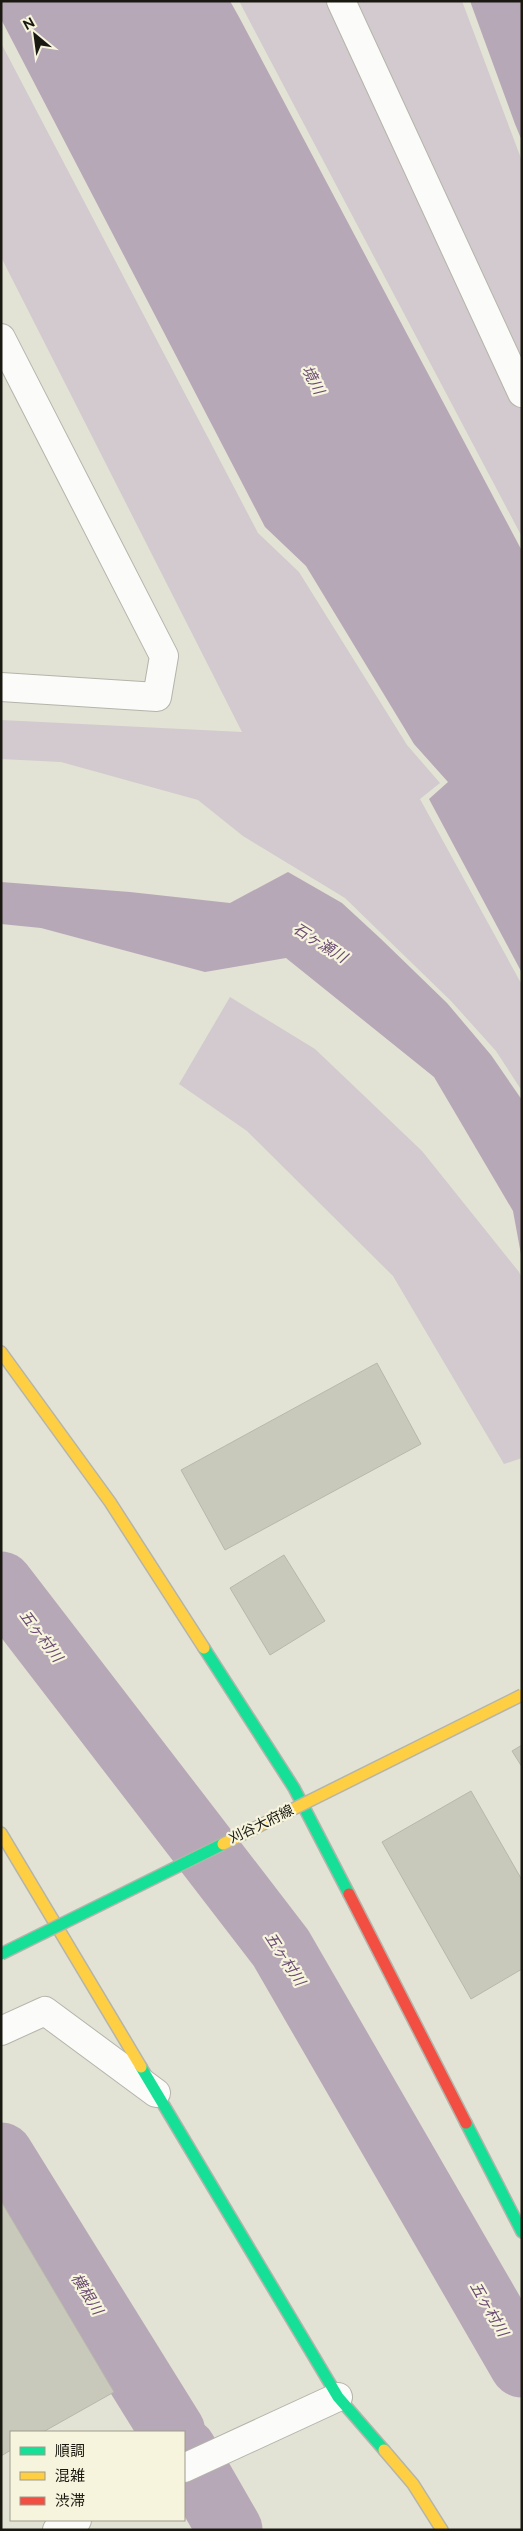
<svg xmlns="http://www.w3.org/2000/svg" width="523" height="2531" viewBox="0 0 523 2531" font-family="Raleway,'Noto Sans JP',sans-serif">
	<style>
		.green { fill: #d2cace }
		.water { fill: #b6a8b6 }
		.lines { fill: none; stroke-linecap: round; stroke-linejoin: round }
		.river { stroke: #b6a8b6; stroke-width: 65 }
		.building { fill: #c8c8bb; stroke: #b8b7ad }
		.street-casing { stroke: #b5b4aa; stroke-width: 30 }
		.fast-casing { stroke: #b5b4aa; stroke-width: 14 }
		.slow-casing { stroke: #b5b4aa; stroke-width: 14 }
		.jam-casing { stroke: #b5b4aa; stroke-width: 14 }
		.street { stroke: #fbfbf9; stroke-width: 28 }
		.fast { stroke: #16e098; stroke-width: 11 }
		.slow { stroke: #ffcf43; stroke-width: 11 }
		.jam { stroke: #f24e42; stroke-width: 11 }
		.fast-bridge-casing { stroke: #b5b4aa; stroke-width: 14; stroke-linecap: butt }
		.slow-bridge-casing { stroke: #b5b4aa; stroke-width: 14; stroke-linecap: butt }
		.fast-bridge { stroke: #16e098; stroke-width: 11 }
		.slow-bridge { stroke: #ffcf43; stroke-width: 11 }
		.labels { text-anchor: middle; stroke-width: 4.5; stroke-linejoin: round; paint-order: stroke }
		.street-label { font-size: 14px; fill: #1a1911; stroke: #f6f4dd }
		.water-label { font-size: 15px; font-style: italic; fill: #694a72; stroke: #f6f4dd }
	</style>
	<rect width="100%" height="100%" fill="#e2e2d5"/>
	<!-- green -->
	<path class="green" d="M 239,1 L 462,1 L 522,161 L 522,537 Z
		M 1,43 L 258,533 L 299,572 L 407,745 L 440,783 L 420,799 L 522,985 L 522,1091 L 496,1051 L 451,1001 L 345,898 L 243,836 L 198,800 L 61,762 L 1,759 L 1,720 L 242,732 L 1,257 Z
		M 230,997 L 315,1049 L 422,1151 L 519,1272 L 522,1278 L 522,1458 L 504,1464 L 393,1276 L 247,1131 L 179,1084 Z"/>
	<!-- water -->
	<path class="water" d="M 1,1 L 230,1 L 239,17 L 522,551 L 522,973 L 429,799 L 448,782 L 414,744 L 306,566 L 265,527 L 1,19 Z
		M 470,1 L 522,1 L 522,141 L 515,124 Z
		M 288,872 L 342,903 L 381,939 L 447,1003 L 491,1055 L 522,1100 L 522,1260 L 513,1211 L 434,1077 L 286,958 L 205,972 L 41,928 L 1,924 L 1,882 L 130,892 L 230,903 Z"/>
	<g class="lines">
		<!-- river -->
		<path class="river" d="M 1,1584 L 281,1948 L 522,2365
			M 1,2155 L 173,2432
			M 184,2450 L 230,2530"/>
	</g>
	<!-- building -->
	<path class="building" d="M 377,1363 L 421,1444 L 225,1550 L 181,1470 Z
		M 284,1555 L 325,1621 L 270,1655 L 230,1588 Z
		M 522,1745 L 522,1767 L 512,1751 Z
		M 471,1791 L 522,1880 L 522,1969 L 471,1999 L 382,1842 Z
		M 1,2201 L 114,2392 L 43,2432 L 11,2432 L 11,2450 L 1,2456 Z"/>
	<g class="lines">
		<!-- street casing -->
		<g class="street-casing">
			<path id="street" d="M 341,1 L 522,393
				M 1,338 L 164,656 L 157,697 L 1,687
				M 1,2031 L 45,2011 L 156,2093
				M 184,2468 L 338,2397
				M 57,2530 L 77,2520"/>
		</g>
		<!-- fast casing -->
		<g class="fast-casing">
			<path id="fast" d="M 204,1648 L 294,1788 L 349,1894
				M 141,2067 L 338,2397 L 384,2450
				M 466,2123 L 522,2232"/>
		</g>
		<!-- slow casing -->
		<g class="slow-casing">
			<path id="slow" d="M 1,1352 L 110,1502 L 204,1648
				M 1,1833 L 141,2067
				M 384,2450 L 413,2484 L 442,2530"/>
		</g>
		<!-- jam casing -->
		<g class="jam-casing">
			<path id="jam" d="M 349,1894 L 466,2123"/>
		</g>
		<!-- street -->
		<use href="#street" class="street"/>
		<!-- fast -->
		<use href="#fast" class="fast"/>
		<!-- slow -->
		<use href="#slow" class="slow"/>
		<!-- jam -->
		<use href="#jam" class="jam"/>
		<!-- fast-bridge casing -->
		<g class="fast-bridge-casing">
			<path id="fast-bridge" d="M 1,1954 L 223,1844"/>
		</g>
		<!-- slow-bridge casing -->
		<g class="slow-bridge-casing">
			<path id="slow-bridge" d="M 223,1844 L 522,1695"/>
		</g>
		<!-- fast-bridge -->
		<use href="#fast-bridge" class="fast-bridge"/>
		<!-- slow-bridge -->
		<use href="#slow-bridge" class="slow-bridge"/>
	</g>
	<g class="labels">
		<!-- street labels -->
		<g class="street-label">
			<text transform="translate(261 1824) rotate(-26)" y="5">刈谷大府線</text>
		</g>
		<!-- water labels -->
		<g class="water-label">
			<text transform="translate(313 380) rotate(62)" y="5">境川</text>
			<text transform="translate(320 943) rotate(32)" y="5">石ヶ瀬川</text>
			<text transform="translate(41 1636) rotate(53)" y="5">五ヶ村川</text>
			<text transform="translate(285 1959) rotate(57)" y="5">五ヶ村川</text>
			<text transform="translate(87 2294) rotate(58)" y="5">横根川</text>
			<text transform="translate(489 2309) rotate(60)" y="5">五ヶ村川</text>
		</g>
	</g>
	<!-- border -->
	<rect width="523" height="2531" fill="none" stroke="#1a1911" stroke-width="5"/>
	<!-- legend -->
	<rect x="10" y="2431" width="175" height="90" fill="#f6f4dd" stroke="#9e9c8b"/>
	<rect x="20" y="2447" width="25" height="8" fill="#16e098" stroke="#9e9c8b"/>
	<text x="55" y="2456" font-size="15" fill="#1a1911">順調</text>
	<rect x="20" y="2472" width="25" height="8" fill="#ffcf43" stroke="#9e9c8b"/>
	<text x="55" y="2481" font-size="15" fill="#1a1911">混雑</text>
	<rect x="20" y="2497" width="25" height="8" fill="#f24e42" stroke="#9e9c8b"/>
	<text x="55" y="2506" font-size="15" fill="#1a1911">渋滞</text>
	<!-- north arrow -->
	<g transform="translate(35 35) rotate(331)" stroke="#f6f4dd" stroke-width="4" paint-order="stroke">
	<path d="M0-4L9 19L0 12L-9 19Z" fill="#1a1911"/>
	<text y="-8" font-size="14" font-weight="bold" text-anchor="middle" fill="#1a1911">N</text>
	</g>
</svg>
